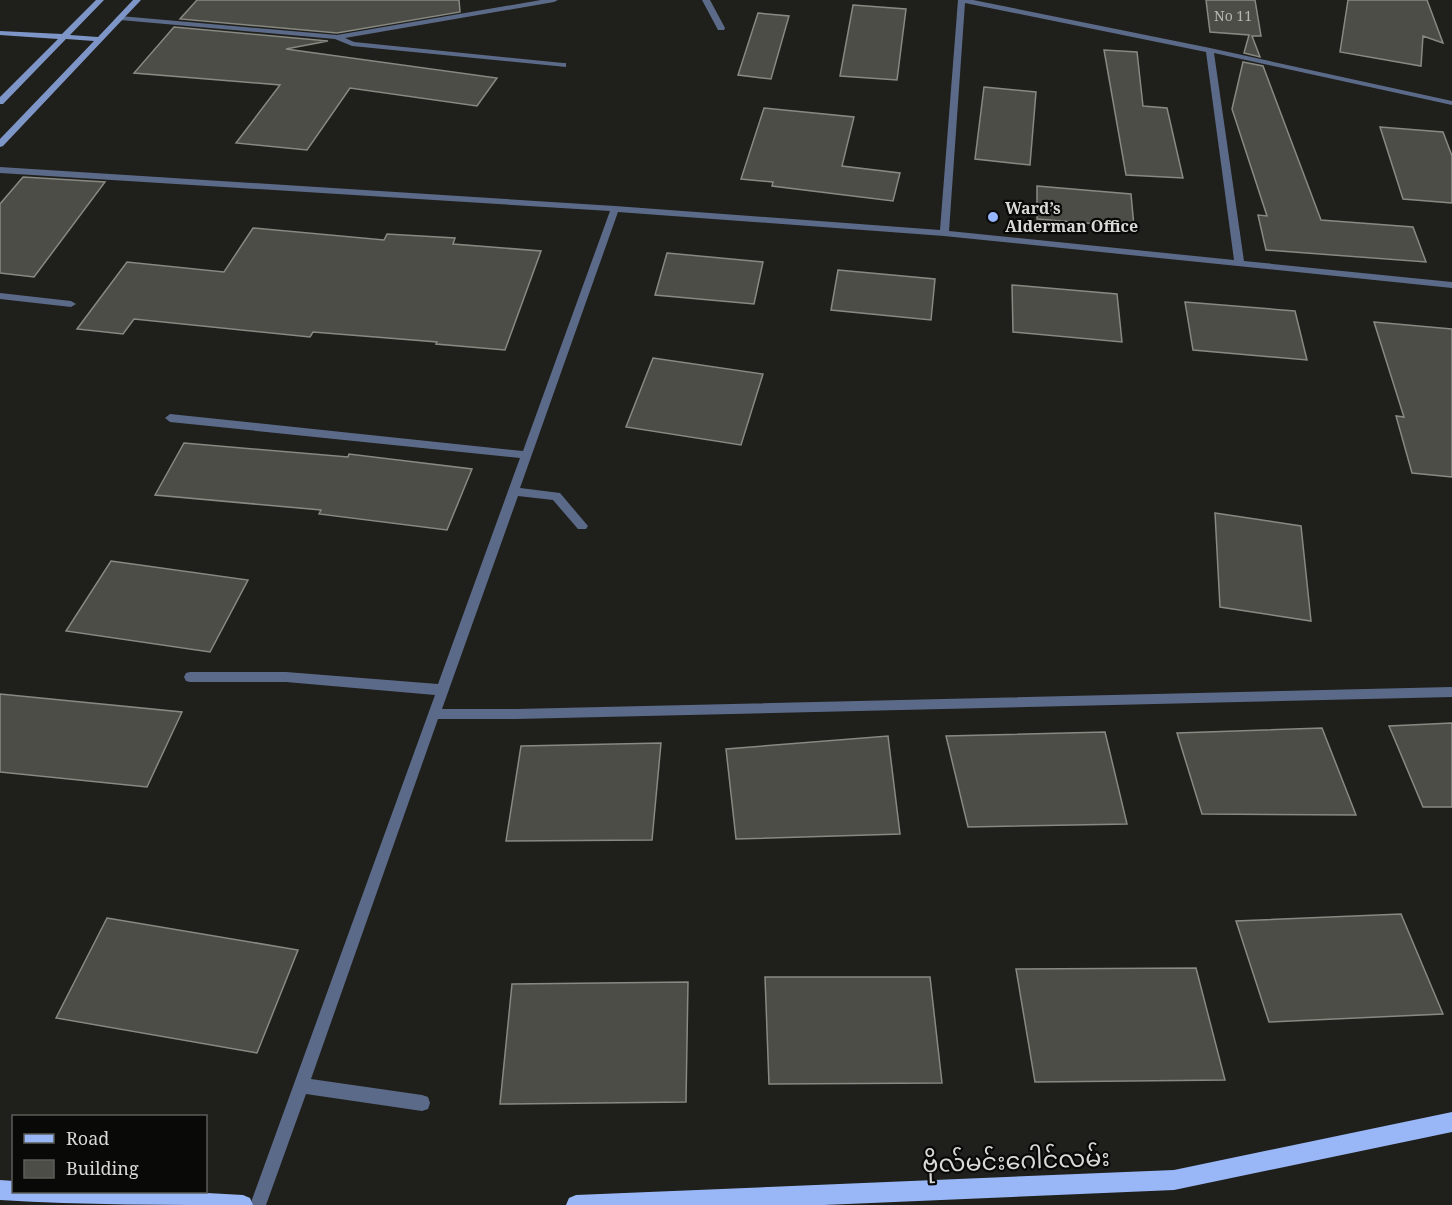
<svg xmlns="http://www.w3.org/2000/svg" width="1452" height="1205" viewBox="0 0 1452 1205" font-family="'Noto Serif','Noto Sans Myanmar',serif">
	<style>
		.building { fill: #4d4d47; stroke: #888982; stroke-width: 1.5 }
		.lines { fill: none; stroke-linecap: round; stroke-linejoin: round }
		.lane { fill: #5c6a89; fill-rule: evenodd }
		.street { fill: #5c6a89; fill-rule: evenodd }
		.secondary { fill: #7e95c7; fill-rule: evenodd }
		.primary { fill: #99b6f7; fill-rule: evenodd }
		.poi-dot { fill: #96b6fd; stroke: #090907; stroke-width: 2 }
		.labels { text-anchor: middle; stroke-width: 4.5; stroke-linejoin: round; paint-order: stroke }
		.far-number-label { font-size: 14px; fill: #b6b6b2 }
		.far-poi-label { font-size: 16px; font-weight: bold; fill: #d9d9d6; stroke: #090907; text-anchor: start }
		.near-street-label { font-size: 24px; fill: #d9d9d6; stroke: #090907 }
	</style>
	<rect width="100%" height="100%" fill="#1f201b"/>
	<!-- building -->
	<path class="building" d="M 197,0 L 459,0 L 460,12 L 337,33 L 180,19 Z
		M 1206,0 L 1255,0 L 1261,36 L 1252,36 L 1260,57 L 1244,53 L 1249,35 L 1210,32 Z
		M 1348,0 L 1427,0 L 1443,43 L 1423,36 L 1421,66 L 1340,52 Z
		M 853,5 L 906,9 L 897,80 L 840,76 Z
		M 758,13 L 789,16 L 771,79 L 738,75 Z
		M 174,27 L 328,41 L 286,49 L 497,78 L 477,106 L 350,88 L 307,150 L 236,143 L 280,85 L 134,73 Z
		M 1104,50 L 1137,52 L 1143,106 L 1167,108 L 1183,178 L 1126,175 Z
		M 1243,62 L 1263,66 L 1321,220 L 1413,227 L 1426,262 L 1266,250 L 1258,215 L 1267,216 L 1232,109 Z
		M 984,87 L 1036,92 L 1030,165 L 975,159 Z
		M 764,108 L 854,117 L 842,166 L 900,173 L 893,201 L 772,186 L 773,182 L 741,179 Z
		M 1380,127 L 1443,132 L 1452,156 L 1452,203 L 1403,199 Z
		M 23,177 L 105,182 L 34,277 L 0,273 L 0,204 Z
		M 1037,186 L 1131,194 L 1134,227 L 1037,219 Z
		M 253,228 L 384,240 L 387,234 L 455,238 L 453,244 L 541,251 L 505,350 L 436,344 L 437,342 L 313,332 L 310,337 L 134,319 L 123,334 L 77,329 L 127,262 L 224,272 Z
		M 667,253 L 763,262 L 754,304 L 655,295 Z
		M 838,270 L 935,279 L 931,320 L 831,310 Z
		M 1012,285 L 1117,294 L 1122,342 L 1013,332 Z
		M 1185,302 L 1295,311 L 1307,360 L 1193,350 Z
		M 1374,322 L 1452,329 L 1452,477 L 1412,473 L 1396,416 L 1404,417 Z
		M 653,358 L 763,374 L 741,445 L 626,427 Z
		M 184,443 L 348,457 L 349,454 L 472,469 L 447,530 L 319,514 L 321,510 L 155,495 Z
		M 1215,513 L 1301,526 L 1311,621 L 1220,607 Z
		M 111,561 L 248,580 L 210,652 L 66,631 Z
		M 0,694 L 182,712 L 147,787 L 0,772 Z
		M 1452,723 L 1452,807 L 1423,807 L 1389,726 Z
		M 1322,728 L 1356,815 L 1202,814 L 1177,733 Z
		M 1105,732 L 1127,824 L 968,827 L 946,736 Z
		M 888,736 L 900,834 L 736,839 L 726,749 Z
		M 661,743 L 652,840 L 506,841 L 521,746 Z
		M 1401,914 L 1443,1014 L 1269,1022 L 1236,921 Z
		M 107,918 L 298,950 L 257,1053 L 56,1018 Z
		M 1196,968 L 1225,1080 L 1035,1082 L 1016,969 Z
		M 765,977 L 930,977 L 942,1083 L 769,1084 Z
		M 688,982 L 686,1102 L 500,1104 L 512,984 Z"/>
	<g class="lines">
		<!-- lane -->
		<path class="lane" d="M 0,293 L 71,301 L 76,304 L 71,307 L 0,299 Z"/>
		<!-- street -->
		<path class="street" d="M 541,0 L 558,0 L 554,2 L 345,38 L 354,42 L 563,63 L 566,63 L 566,67 L 352,46 L 335,39 L 120,20 L 116,18 L 120,16 L 337,35 Z
			M 702,0 L 710,0 L 725,28 L 724,30 L 718,30 Z
			M 958,0 L 973,0 L 1210,48 L 1452,101 L 1452,105 L 1214,53 L 1244,261 L 1452,282 L 1452,288 L 944,236 L 618,212 L 520,488 L 560,493 L 588,526 L 586,529 L 578,529 L 553,500 L 518,496 L 442,709 L 516,709 L 1452,687 L 1452,697 L 516,719 L 438,719 L 311,1079 L 422,1095 L 428,1097 L 430,1103 L 428,1109 L 422,1111 L 306,1094 L 266,1205 L 250,1205 L 435,695 L 286,682 L 190,682 L 186,681 L 184,677 L 186,673 L 190,672 L 286,672 L 438,684 L 520,458 L 170,422 L 165,418 L 170,414 L 523,451 L 610,211 L 0,173 L 0,167 L 615,206 L 940,230 ZM 965,3 L 1206,52 L 1234,260 L 949,231 Z"/>
		<!-- secondary -->
		<path class="secondary" d="M 96,0 L 104,0 L 70,35 L 98,37 L 133,0 L 141,0 L 3,146 L 0,147 L 0,139 L 94,41 L 66,39 L 3,104 L 0,104 L 0,97 L 58,39 L 0,35 L 0,31 L 62,34 Z"/>
		<!-- primary -->
		<path class="primary" d="M 1452,1112 L 1452,1132 L 1174,1190 L 824,1205 L 566,1205 L 569,1198 L 576,1195 L 1174,1170 Z
			M 0,1180 L 14,1181 L 14,1192 L 189,1192 L 243,1195 L 250,1198 L 253,1205 C 169,1205 84,1205 0,1200 Z"/>
	</g>
	<!-- markers -->
	<circle class="poi-dot" cx="993" cy="217" r="6"/>
	<g class="labels">
		<!-- far-number labels -->
		<g class="far-number-label">
			<text x="1233" y="21">No 11</text>
		</g>
		<!-- far-poi labels -->
		<g class="far-poi-label">
			<text x="1005" y="214">Ward’s<tspan x="1005" dy="18">Alderman Office</tspan></text>
		</g>
		<!-- near-street labels -->
		<g class="near-street-label">
			<text transform="translate(1016 1161) rotate(-2)" y="8">ဗိုလ်မင်းဂေါင်လမ်း</text>
		</g>
	</g>
	<!-- legend -->
	<rect x="12" y="1115" width="195" height="78" fill="#090907" stroke="#5c5c5a" stroke-width="1.5"/>
	<rect x="24" y="1134" width="30" height="9" fill="#99b6f7" stroke="#5c5c5a" stroke-width="1.5"/>
	<text x="66" y="1145" font-size="18" fill="#d9d9d6">Road</text>
	<rect x="24" y="1160" width="30" height="18" fill="#4d4d47" stroke="#5c5c5a" stroke-width="1.5"/>
	<text x="66" y="1175" font-size="18" fill="#d9d9d6">Building</text>
</svg>
